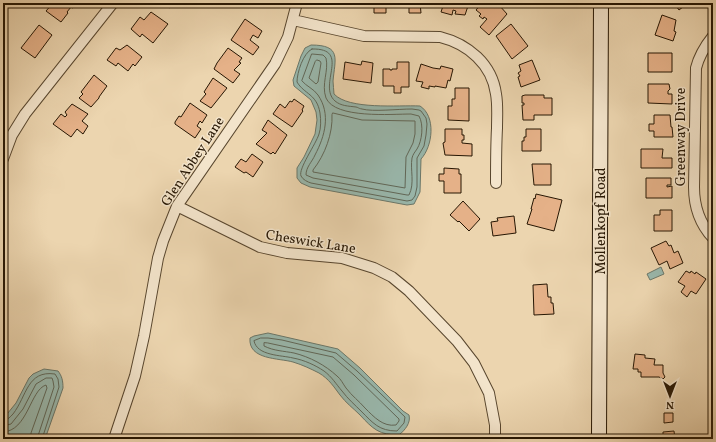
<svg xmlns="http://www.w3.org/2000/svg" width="716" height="442" viewBox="0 0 716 442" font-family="Vollkorn,serif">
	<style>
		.water { fill: #99b8ad; stroke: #6b7769 }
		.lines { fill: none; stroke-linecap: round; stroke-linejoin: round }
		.shore { stroke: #606758; stroke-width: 1 }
		.building { fill: #e5b188; stroke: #261603 }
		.street-casing { stroke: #58462e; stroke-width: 12 }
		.secondary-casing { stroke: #261603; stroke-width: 16 }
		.street { stroke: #f3e4cb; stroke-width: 10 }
		.secondary { stroke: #f3e4cb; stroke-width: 14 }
		.labels { text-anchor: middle; stroke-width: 3; stroke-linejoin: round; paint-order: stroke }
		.street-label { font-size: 14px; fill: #261603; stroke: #f3e4cb }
	</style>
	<rect width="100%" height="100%" fill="#ecd5af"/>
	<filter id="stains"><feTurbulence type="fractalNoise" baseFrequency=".005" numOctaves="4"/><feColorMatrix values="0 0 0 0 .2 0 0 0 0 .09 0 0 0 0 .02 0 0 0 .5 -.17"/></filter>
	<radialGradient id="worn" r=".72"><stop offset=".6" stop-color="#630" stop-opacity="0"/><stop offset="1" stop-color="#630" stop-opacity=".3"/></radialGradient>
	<!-- water -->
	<path class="water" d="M 311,45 C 342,45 335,59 333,81 C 333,85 334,90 334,94 C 349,110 398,105 420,106 C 436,116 433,146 421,159 L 420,192 L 414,204 L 407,205 L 310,187 L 301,183 L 297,178 L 297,168 L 304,157 L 315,134 L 317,120 L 316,112 L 311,100 L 294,86 L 293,80 L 301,56 L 305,48 Z
		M 661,267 L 664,274 L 650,280 L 647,274 Z
		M 268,333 L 338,349 L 360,368 L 403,411 L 409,415 C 411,423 405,430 399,435 C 379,435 373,429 360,415 C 353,408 346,403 340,395 C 334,387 329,379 319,373 C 311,369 303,365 293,362 C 279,358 248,360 250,338 L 254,336 Z
		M 44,369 L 58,371 C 62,376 63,381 63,388 L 45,439 L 3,439 L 3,419 L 16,403 L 29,378 L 33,374 Z"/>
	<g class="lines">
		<!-- shore -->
		<path class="shore" d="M 312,49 C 352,48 317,85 335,101 C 341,106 348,106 356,107 C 360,108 357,108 362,109 C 373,112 398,109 412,109 L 419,110 L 421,111 L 426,118 L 427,124 L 426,135 L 424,146 L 417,158 L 417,187 L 415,196 L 412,200 L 407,201 L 311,183 C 308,182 303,180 301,176 C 298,169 316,144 319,134 C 321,128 321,120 320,113 C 317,94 304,94 297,82 C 297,73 303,53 312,49 Z
			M 312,54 L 323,55 L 326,58 C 329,71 321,84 326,98 C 335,119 392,114 411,114 L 419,116 C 424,125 422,141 417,149 C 415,152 413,154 412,158 C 410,170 415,183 409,195 L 407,195 L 313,178 L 306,175 C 306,167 312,162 315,155 C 325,136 331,114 318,95 C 314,89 306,86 302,81 Z
			M 317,60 L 320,61 L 321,63 L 318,82 L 316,84 L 309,78 L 315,62 Z
			M 333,113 L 362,120 L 415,121 L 415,134 L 413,143 L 406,157 L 405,188 L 313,172 L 313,170 C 325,155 333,133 332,115 Z
			M 261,338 L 268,338 L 282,340 L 336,353 L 357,371 L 405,417 L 404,423 L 397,431 C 379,431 373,423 361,411 C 355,405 348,399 342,391 C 336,384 332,377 324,371 C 315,365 304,360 293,358 C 281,355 257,356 254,341 Z
			M 268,343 L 333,357 L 354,375 L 399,419 L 399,421 L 396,425 C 383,427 374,417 365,408 C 359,401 352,396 346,388 C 343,384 341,379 337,376 C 325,365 310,357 294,353 C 284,351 274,351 264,346 L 264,343 Z
			M 3,421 C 8,420 10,417 13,414 C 27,396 27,370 55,374 L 58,379 L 59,387 L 42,439
			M 3,426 L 11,424 L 23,409 L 36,384 L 46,378 L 52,378 L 53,381 L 54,387 L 37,439
			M 3,432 C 28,431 30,390 46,385 L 47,388 L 31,433 L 31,439"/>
	</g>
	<!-- building -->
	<path class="building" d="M 53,3 L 77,3 L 73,8 L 71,7 L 67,12 L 68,13 L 61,22 L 46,11 Z
		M 164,3 L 175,3 L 169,8 Z
		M 338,3 L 365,3 L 365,4 L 359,4 L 359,6 L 347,7 L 347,5 L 338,5 Z
		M 374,3 L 400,3 L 400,4 L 386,4 L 386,13 L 374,13 Z
		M 409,3 L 434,3 L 424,4 L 424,3 L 420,3 L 421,13 L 409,13 Z
		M 444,3 L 469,3 L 465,15 L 455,14 L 456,11 L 453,10 L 452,15 L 441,12 Z
		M 482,3 L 494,3 L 497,5 L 499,5 L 507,14 L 489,35 L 480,27 L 487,19 L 484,17 L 483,19 L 479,16 L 481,14 L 476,10 Z
		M 674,3 L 688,3 L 679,10 Z
		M 151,12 L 168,24 L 153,43 L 142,34 L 140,37 L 131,29 L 140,17 L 144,20 Z
		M 662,15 L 676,20 L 674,31 L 676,32 L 673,41 L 655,35 Z
		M 245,19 L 262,31 L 258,38 L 253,35 L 250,40 L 259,47 L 253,55 L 231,40 Z
		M 511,24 L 528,46 L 512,59 L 496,36 Z
		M 39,25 L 52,35 L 35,58 L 21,48 Z
		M 127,45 L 142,57 L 135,66 L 133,64 L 128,71 L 118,63 L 116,66 L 107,60 L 116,48 L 120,50 Z
		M 228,48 L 242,58 L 239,62 L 241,63 L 234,70 L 240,74 L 233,83 L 214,69 L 217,63 Z
		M 648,53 L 672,53 L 672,72 L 648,72 Z
		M 532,60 L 540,80 L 521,87 L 518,77 L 520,76 L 518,73 L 521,71 L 519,65 Z
		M 362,61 L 373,63 L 371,83 L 343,79 L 345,62 L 361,65 Z
		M 397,62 L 409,62 L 409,87 L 401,87 L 401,93 L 394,93 L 394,86 L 383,86 L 383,69 L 390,69 L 390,70 L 392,70 L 392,69 L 397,69 Z
		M 421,64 L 433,68 L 440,69 L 441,66 L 453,69 L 450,81 L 448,80 L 446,88 L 435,86 L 435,87 L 429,86 L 429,89 L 421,87 L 423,82 L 416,81 Z
		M 94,75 L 107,86 L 99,97 L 99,98 L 91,107 L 79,98 L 83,94 L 81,92 Z
		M 213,78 L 227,88 L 211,108 L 200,101 L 206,94 L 204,92 Z
		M 648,84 L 669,84 L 670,89 L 668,91 L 668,94 L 672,94 L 672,104 L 648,103 Z
		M 455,88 L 469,88 L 469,121 L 448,120 L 448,106 L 452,106 L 452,99 L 455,99 Z
		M 525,95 L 544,95 L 544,98 L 552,98 L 552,115 L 534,115 L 534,120 L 523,120 L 522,105 L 524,105 L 524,103 L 522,103 L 522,96 Z
		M 294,99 L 304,106 L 302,110 L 303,111 L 292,127 L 273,114 L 280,104 L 285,108 L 290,101 L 292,102 Z
		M 190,103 L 207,115 L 202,123 L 200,121 L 197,126 L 201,129 L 195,138 L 175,124 L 175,122 L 179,116 L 181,117 Z
		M 72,104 L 88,114 L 82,121 L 88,126 L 83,134 L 77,129 L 71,137 L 53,124 L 61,114 L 65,117 L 67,115 L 65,112 Z
		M 654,115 L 670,115 L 671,127 L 672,127 L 673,137 L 654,137 L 654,131 L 649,131 L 649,124 L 654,124 Z
		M 268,120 L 287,135 L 275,154 L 273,152 L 271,154 L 256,144 L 267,133 L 262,130 Z
		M 445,129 L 462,129 L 462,135 L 464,135 L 464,140 L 462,140 L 462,143 L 472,144 L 472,156 L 445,155 L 443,143 L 445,142 Z
		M 526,129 L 541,129 L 541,151 L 522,151 L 522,141 L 524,141 L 524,137 L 526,137 Z
		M 641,149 L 663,149 L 662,158 L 672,158 L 672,168 L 641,168 Z
		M 252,154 L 263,162 L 253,177 L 246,172 L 244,173 L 235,167 L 241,159 L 246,162 Z
		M 532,164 L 551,164 L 551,185 L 534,185 Z
		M 444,168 L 459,169 L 459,174 L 461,174 L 461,193 L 444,193 L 444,181 L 439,181 L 439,174 L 444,174 Z
		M 646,178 L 671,178 L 671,185 L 667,185 L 667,187 L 672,186 L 672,198 L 646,198 Z
		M 536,194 L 562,200 L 554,231 L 527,224 L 532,209 L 531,209 L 534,198 L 535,199 Z
		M 463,201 L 480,219 L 469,231 L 459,221 L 458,222 L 450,215 Z
		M 660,210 L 672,210 L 672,231 L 654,231 L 654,215 L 660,215 Z
		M 514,216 L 516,233 L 493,236 L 491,222 L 498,221 L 497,218 Z
		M 666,241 L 669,246 L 671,245 L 674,253 L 678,251 L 683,263 L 670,269 L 667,261 L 659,265 L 651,248 Z
		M 686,271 L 690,273 L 691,271 L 695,274 L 696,272 L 706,279 L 696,294 L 691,291 L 687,297 L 681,292 L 685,286 L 678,282 Z
		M 547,284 L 548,297 L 551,297 L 551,303 L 553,303 L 554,314 L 534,315 L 533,285 Z
		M 635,354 L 645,355 L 645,358 L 655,359 L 654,365 L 663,365 L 663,373 L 665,377 L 663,379 L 659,377 L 641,377 L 641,372 L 638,372 L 638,369 L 633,369 Z
		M 664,413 L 673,413 L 673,422 L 664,423 Z
		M 674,431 L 675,439 L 659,439 L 659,437 L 663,437 L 663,432 Z"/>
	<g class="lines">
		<!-- street casing -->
		<g class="street-casing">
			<path id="street" d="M 293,20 L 364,36 L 440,37 C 468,44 492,64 496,94 C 498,105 497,117 497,128 C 496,147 496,165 496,183
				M 713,36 C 705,46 699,56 696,68 L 694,187 C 694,206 699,223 713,238
				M 3,159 L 12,135 L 25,114 L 113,3
				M 177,206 L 260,247 L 287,253 L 342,258 L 374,268 L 392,277 L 409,291 L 457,341 L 474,363 L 489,393 L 495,425 L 495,439
				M 114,439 L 135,376 L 144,336 L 158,258 L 163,241 L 177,206 L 275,64 L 288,37 L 297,3"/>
		</g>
		<!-- secondary casing -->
		<g class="secondary-casing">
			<path id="secondary" d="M 599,439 L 601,3"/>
		</g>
		<!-- street -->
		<use href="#street" class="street"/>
		<!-- secondary -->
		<use href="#secondary" class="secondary"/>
	</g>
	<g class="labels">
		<!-- street labels -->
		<g class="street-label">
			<text transform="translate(680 137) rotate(-90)" y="5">Greenway Drive</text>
			<text transform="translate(192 161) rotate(-57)" y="5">Glen Abbey Lane</text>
			<text transform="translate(600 221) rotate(-90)" y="5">Mollenkopf Road</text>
			<text transform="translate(311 241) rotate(9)" y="5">Cheswick Lane</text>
		</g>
	</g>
	<!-- margin -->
	<rect width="716" height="442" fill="none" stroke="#ecd5af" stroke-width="16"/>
	<rect x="4" y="4" width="708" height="434" fill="none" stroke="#261603" stroke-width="2"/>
	<rect x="8" y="8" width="700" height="426" fill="none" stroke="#261603"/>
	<!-- north arrow -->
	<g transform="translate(670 396) rotate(180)" stroke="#f3e4cb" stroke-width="3" paint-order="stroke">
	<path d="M0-3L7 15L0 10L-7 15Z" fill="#261603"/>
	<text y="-6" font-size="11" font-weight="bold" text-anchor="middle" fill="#261603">N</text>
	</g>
	<rect width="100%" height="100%" filter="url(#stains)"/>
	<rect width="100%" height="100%" fill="url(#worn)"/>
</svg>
